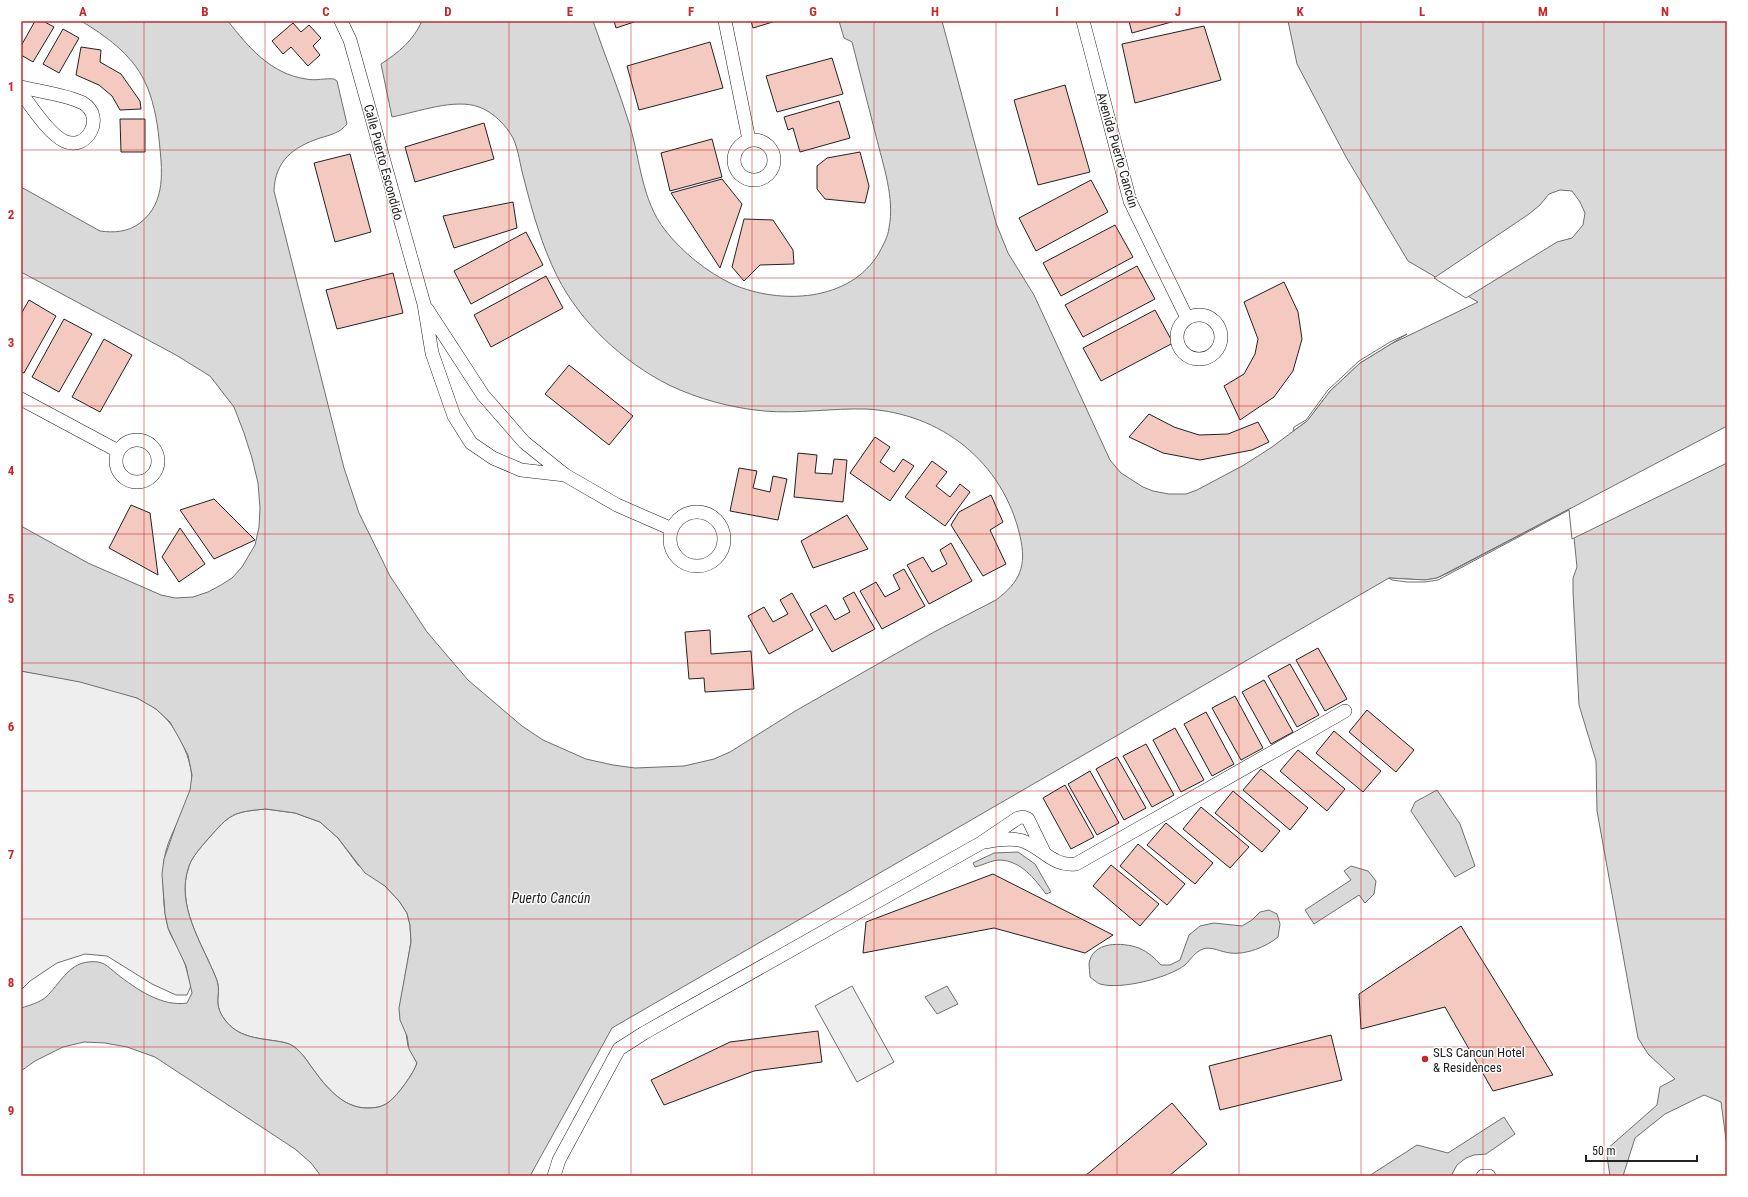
<svg xmlns="http://www.w3.org/2000/svg" width="1748" height="1197" viewBox="0 0 1748 1197" font-family="'Roboto Condensed',sans-serif">
	<style>
		.green { fill: #eee; stroke: #6f6f6f }
		.water { fill: #d9d9d9; stroke: #6f6f6f; fill-rule: evenodd }
		.pier { fill: #fff; stroke: #6f6f6f }
		.building { fill: #f3c9c0; stroke: #222 }
		.lines { fill: none; stroke-linecap: round; stroke-linejoin: round }
		.street-casing { stroke: #222; stroke-width: 14 }
		.street { stroke: #fff; stroke-width: 13 }
		.grid { fill: none; stroke: #c62828; stroke-width: 1; stroke-opacity: 0.55 }
		.poi-dot { fill: #c62828; stroke: #fff; stroke-width: 1.5 }
		.labels { text-anchor: middle; stroke-width: 3; stroke-linejoin: round; paint-order: stroke }
		.street-label { font-size: 13px; fill: #222; stroke: #fff }
		.poi-label { font-size: 13px; fill: #222; stroke: #fff; text-anchor: start }
		.water-label { font-size: 14px; font-style: italic; fill: #222; stroke: #fff }
		.neatline { fill: none; stroke: #c62828; stroke-width: 1.5 }
		.grid-label { font-size: 13px; text-anchor: middle; font-weight: bold; fill: #c62828 }
	</style>
	<rect width="100%" height="100%" fill="#fff"/>
	<!-- green -->
	<path class="green" d="M 21,671 C 57,677 129,686 157,710 C 168,719 176,730 182,743 C 189,758 194,774 191,790 C 186,811 166,838 164,861 C 163,882 162,906 168,927 C 170,936 176,943 180,951 C 185,962 188,974 191,986 L 187,995 L 176,995 L 152,984 L 107,956 L 85,954 L 57,963 L 30,981 L 21,990 Z
		M 266,809 L 295,813 L 320,822 L 338,838 L 358,865 L 385,886 L 399,901 L 407,913 L 410,925 L 411,942 L 401,1000 L 408,1046 L 417,1063 C 414,1073 398,1095 389,1102 C 382,1107 376,1108 367,1108 C 343,1108 326,1087 313,1069 C 307,1061 302,1052 293,1046 C 289,1043 282,1042 276,1041 C 256,1038 238,1037 225,1020 C 211,1001 223,995 216,978 C 202,943 175,905 189,866 C 192,857 201,847 208,839 C 230,814 232,812 266,809 Z
		M 852,986 L 894,1062 L 857,1082 L 815,1006 Z"/>
	<!-- water -->
	<path class="water" d="M 81,21 L 228,21 C 248,47 271,74 306,79 C 316,81 325,78 334,79 L 337,81 L 347,124 C 340,133 330,135 320,138 C 293,147 275,161 274,191 L 344,468 L 359,513 L 390,576 L 427,632 L 468,680 L 522,726 L 543,740 L 586,759 L 613,765 L 635,768 L 684,766 L 714,759 L 730,752 L 797,710 L 934,632 L 996,600 C 1020,582 1027,566 1020,536 C 1003,462 941,413 866,409 C 832,408 798,414 764,411 C 732,408 698,399 669,385 C 623,362 580,322 557,276 C 542,246 532,211 524,179 C 520,166 519,151 513,138 C 506,125 493,112 479,107 C 455,98 417,112 392,117 L 381,64 C 399,52 413,41 422,21 L 593,21 C 605,56 619,90 630,126 C 640,160 642,201 665,230 C 682,252 707,272 732,284 C 780,305 850,302 879,253 C 883,245 888,237 889,228 C 895,198 883,165 876,136 C 868,105 860,73 852,42 L 844,38 L 839,21 L 942,21 L 996,223 L 1008,253 L 1034,295 L 1110,460 L 1121,473 L 1143,487 L 1153,491 L 1169,494 L 1186,494 L 1197,490 L 1244,465 L 1272,447 L 1307,421 L 1330,391 L 1360,363 L 1391,344 L 1478,302 L 1408,261 L 1346,157 L 1297,64 L 1288,21 L 1727,21 L 1727,1147 L 1721,1102 L 1704,1095 L 1665,1114 L 1635,1138 L 1623,1176 L 1610,1176 L 1606,1150 L 1657,1105 L 1660,1087 L 1675,1079 L 1648,1054 L 1638,1038 L 1597,811 L 1596,761 L 1579,705 L 1573,592 L 1573,578 L 1577,567 L 1571,508 L 1437,578 L 1425,580 L 1389,578 L 612,1028 L 530,1176 L 321,1176 L 311,1163 L 295,1149 L 155,1057 L 127,1047 L 105,1043 L 84,1042 L 63,1047 L 35,1061 L 21,1071 L 21,1008 C 30,1005 39,1003 46,997 C 59,985 68,964 88,962 C 103,960 107,966 117,974 C 136,989 162,1007 187,1003 L 192,993 L 186,966 L 168,928 L 165,914 L 162,874 L 164,859 L 176,825 L 190,790 L 192,775 L 188,755 L 179,738 L 170,722 L 156,709 L 137,698 L 80,682 L 21,671 L 21,526 L 88,563 L 161,595 L 175,598 L 193,597 L 208,592 L 221,585 L 232,578 L 242,567 L 255,545 L 259,527 L 260,508 L 258,483 L 252,458 L 244,433 L 234,407 L 210,376 L 176,355 L 21,272 L 21,187 L 100,231 C 114,233 128,232 140,223 C 167,202 162,169 159,139 C 157,119 153,98 144,80 C 131,54 106,36 81,21 ZM 266,809 L 295,813 L 320,822 L 338,838 L 365,873 L 385,886 L 399,901 L 407,913 L 410,925 L 411,942 L 399,1008 L 400,1020 L 407,1036 L 409,1049 L 417,1063 C 414,1073 398,1095 389,1102 C 382,1107 376,1108 367,1108 C 343,1108 326,1087 313,1069 C 307,1061 302,1052 293,1046 C 289,1043 282,1042 276,1041 C 256,1038 238,1037 225,1020 C 211,1001 223,995 216,978 C 202,943 175,905 189,866 C 192,857 201,847 208,839 C 230,814 232,812 266,809 Z
		M 1437,790 L 1460,824 L 1475,866 L 1455,877 L 1411,811 L 1415,802 Z
		M 1018,852 L 1035,864 L 1051,892 L 1046,894 C 1034,878 1021,861 1000,860 C 992,860 983,865 975,867 L 973,863 L 994,853 Z
		M 1351,866 L 1368,871 L 1376,881 L 1374,894 L 1365,903 L 1359,895 L 1314,924 L 1305,910 L 1351,880 L 1344,871 Z
		M 1269,910 L 1277,914 L 1280,924 L 1278,937 C 1266,947 1246,955 1230,953 C 1221,952 1211,946 1203,949 C 1195,952 1191,959 1185,965 C 1168,978 1121,990 1100,984 C 1097,983 1093,979 1090,977 C 1090,973 1089,968 1089,964 C 1092,941 1122,942 1139,948 C 1148,952 1155,958 1161,965 L 1170,965 L 1180,960 L 1189,935 L 1200,926 L 1214,923 L 1242,926 L 1252,920 L 1260,912 Z
		M 947,986 L 958,1004 L 937,1014 L 925,997 Z
		M 1504,1117 L 1515,1134 L 1486,1154 L 1474,1155 L 1466,1158 L 1457,1165 L 1451,1176 L 1369,1176 L 1417,1145 L 1448,1153 Z"/>
	<!-- pier -->
	<path class="pier" d="M 1560,190 L 1572,191 L 1580,202 L 1585,213 L 1583,225 L 1572,238 L 1557,242 L 1466,298 L 1434,278 L 1529,214 L 1540,205 L 1549,194 Z
		M 1407,334 L 1360,363 L 1330,391 L 1307,421 L 1293,431 L 1294,427 L 1306,420 L 1328,390 L 1359,361 L 1390,342 Z
		M 1727,426 L 1727,463 L 1572,539 L 1569,510 L 1438,580 L 1425,582 L 1407,582 L 1392,580 L 1389,578 L 1425,580 L 1437,578 L 1448,573 Z"/>
	<!-- building -->
	<path class="building" d="M 35,21 L 43,21 L 54,27 L 33,62 L 21,55 L 21,46 Z
		M 614,21 L 637,21 L 616,28 Z
		M 751,21 L 776,21 L 753,28 Z
		M 1129,21 L 1175,21 L 1132,33 Z
		M 293,23 L 301,32 L 309,25 L 321,38 L 313,46 L 320,55 L 308,66 L 291,47 L 283,54 L 272,41 Z
		M 1204,26 L 1221,80 L 1135,103 L 1122,44 Z
		M 63,29 L 79,38 L 59,73 L 43,64 Z
		M 710,42 L 723,88 L 639,110 L 627,66 Z
		M 81,47 L 101,50 L 100,62 L 121,74 L 140,101 L 141,109 L 120,110 L 112,96 L 99,85 L 76,75 Z
		M 832,58 L 843,94 L 777,112 L 766,76 Z
		M 1065,85 L 1090,172 L 1038,185 L 1014,100 Z
		M 839,101 L 850,138 L 800,152 L 793,128 L 788,130 L 784,117 Z
		M 120,119 L 145,119 L 145,152 L 121,152 Z
		M 484,123 L 494,159 L 415,182 L 405,147 Z
		M 712,139 L 722,177 L 670,191 L 661,153 Z
		M 860,152 L 869,186 L 865,203 L 825,199 L 817,189 L 817,166 L 827,158 Z
		M 350,154 L 371,232 L 335,242 L 314,163 Z
		M 722,179 L 742,204 L 720,268 L 671,193 Z
		M 1091,180 L 1108,212 L 1036,251 L 1019,218 Z
		M 513,202 L 517,228 L 454,248 L 443,216 Z
		M 744,219 L 773,220 L 793,250 L 794,264 L 760,265 L 744,281 L 732,267 Z
		M 1115,225 L 1133,257 L 1061,296 L 1043,263 Z
		M 526,232 L 543,265 L 471,304 L 454,271 Z
		M 1137,266 L 1155,299 L 1083,337 L 1065,305 Z
		M 393,273 L 403,313 L 337,329 L 326,290 Z
		M 546,276 L 563,308 L 491,347 L 474,315 Z
		M 1284,282 L 1298,312 L 1302,339 L 1293,371 L 1274,397 L 1240,420 L 1224,386 L 1244,374 L 1255,354 L 1258,339 L 1244,302 Z
		M 29,300 L 56,316 L 24,373 L 21,372 L 21,314 Z
		M 1155,310 L 1173,343 L 1101,381 L 1083,348 Z
		M 64,319 L 92,334 L 59,392 L 32,377 Z
		M 104,339 L 132,355 L 100,412 L 72,397 Z
		M 569,365 L 633,416 L 609,445 L 545,394 Z
		M 1149,414 L 1174,427 L 1199,435 L 1228,434 L 1258,422 L 1269,442 L 1252,450 L 1200,460 L 1163,453 L 1129,437 Z
		M 875,437 L 890,447 L 880,462 L 894,472 L 903,459 L 914,466 L 890,501 L 850,473 Z
		M 798,453 L 817,455 L 815,473 L 832,474 L 834,459 L 847,460 L 843,502 L 794,497 Z
		M 932,461 L 947,472 L 936,486 L 950,497 L 960,484 L 970,492 L 945,526 L 905,497 Z
		M 739,468 L 757,471 L 753,488 L 770,492 L 773,476 L 787,479 L 778,520 L 730,511 Z
		M 991,495 L 1003,522 L 990,530 L 1006,564 L 983,576 L 951,525 L 959,512 Z
		M 214,499 L 255,540 L 214,559 L 180,510 Z
		M 131,505 L 150,513 L 158,575 L 109,548 Z
		M 847,515 L 868,549 L 813,568 L 801,541 Z
		M 180,528 L 205,564 L 179,582 L 162,557 Z
		M 951,543 L 972,581 L 929,604 L 907,565 L 923,557 L 932,572 L 947,564 L 940,550 Z
		M 904,569 L 925,606 L 882,629 L 860,591 L 876,582 L 885,597 L 900,589 L 893,575 Z
		M 854,592 L 875,629 L 832,652 L 810,614 L 826,605 L 835,620 L 850,612 L 843,598 Z
		M 792,593 L 813,630 L 769,654 L 748,616 L 764,607 L 773,622 L 788,614 L 780,600 Z
		M 710,630 L 711,654 L 751,651 L 754,689 L 705,692 L 704,678 L 689,679 L 685,632 Z
		M 1318,648 L 1347,699 L 1325,711 L 1296,660 Z
		M 1290,664 L 1319,715 L 1297,727 L 1268,676 Z
		M 1264,680 L 1293,732 L 1271,744 L 1242,692 Z
		M 1235,696 L 1263,748 L 1241,760 L 1212,708 Z
		M 1367,710 L 1414,750 L 1396,772 L 1349,732 Z
		M 1206,712 L 1234,764 L 1212,776 L 1184,724 Z
		M 1175,728 L 1204,780 L 1181,792 L 1153,740 Z
		M 1334,731 L 1381,771 L 1363,792 L 1316,753 Z
		M 1146,744 L 1174,795 L 1152,807 L 1123,756 Z
		M 1298,750 L 1345,789 L 1327,811 L 1280,771 Z
		M 1117,757 L 1146,808 L 1124,820 L 1096,769 Z
		M 1261,769 L 1308,808 L 1290,830 L 1243,790 Z
		M 1090,771 L 1119,823 L 1097,835 L 1068,784 Z
		M 1065,785 L 1094,837 L 1071,849 L 1043,798 Z
		M 1233,791 L 1280,831 L 1262,852 L 1215,813 Z
		M 1201,807 L 1249,847 L 1230,868 L 1183,829 Z
		M 1166,823 L 1213,863 L 1195,884 L 1147,845 Z
		M 1138,844 L 1185,884 L 1167,905 L 1120,866 Z
		M 1111,865 L 1159,904 L 1140,926 L 1093,886 Z
		M 993,874 L 1113,935 L 1085,953 L 994,928 L 863,953 L 866,922 Z
		M 1461,926 L 1553,1075 L 1493,1091 L 1445,1007 L 1361,1029 L 1359,994 Z
		M 818,1031 L 822,1062 L 754,1071 L 664,1105 L 651,1080 L 730,1042 Z
		M 1331,1035 L 1342,1080 L 1220,1110 L 1209,1066 Z
		M 1172,1103 L 1207,1144 L 1169,1176 L 1085,1176 Z"/>
	<g class="lines">
		<!-- street casing -->
		<g class="street-casing">
			<path id="street" d="M 341,21 L 350,40 L 424,304 L 432,353 L 454,416 L 471,443 L 493,458 L 521,470 L 565,475
				M 725,21 L 749,140
				M 1083,21 L 1130,201 L 1187,318
				M 21,87 C 38,91 68,95 83,103 C 106,117 87,152 64,141 C 48,133 32,107 21,93
				M734 160a20 20 0 1 1 40 0a20 20 0 1 1-40 0Z
				M 427,309 L 483,395 L 524,442 L 565,475 L 617,505 L 672,529
				M1177 337a22 22 0 1 1 44 0a22 22 0 1 1-44 0Z
				M 21,399 L 118,451
				M116 461a21 21 0 1 1 42 0a21 21 0 1 1-42 0Z
				M670 539a27 27 0 1 1 54 0a27 27 0 1 1-54 0Z
				M 985,842 C 996,840 1011,837 1023,841 C 1044,849 1053,867 1076,864 L 1345,711
				M 554,1176 L 559,1160 L 619,1049 L 644,1033 L 981,843 L 1018,818 L 1023,817 L 1028,819 L 1044,852
				M 1483,1176 L 1489,1176"/>
		</g>
		<!-- street -->
		<use href="#street" class="street"/>
	</g>
	<!-- grid -->
	<path class="grid" d="M 144,21 L 144,1176M 265,21 L 265,1176M 387,21 L 387,1176M 509,21 L 509,1176M 631,21 L 631,1176M 752,21 L 752,1176M 874,21 L 874,1176M 996,21 L 996,1176M 1117,21 L 1117,1176M 1239,21 L 1239,1176M 1361,21 L 1361,1176M 1483,21 L 1483,1176M 1604,21 L 1604,1176M 21,150 L 1727,150M 21,278 L 1727,278M 21,406 L 1727,406M 21,534 L 1727,534M 21,663 L 1727,663M 21,791 L 1727,791M 21,919 L 1727,919M 21,1047 L 1727,1047"/>
	<!-- markers -->
	<circle class="poi-dot" cx="1425" cy="1059" r="4"/>
	<g class="labels">
		<!-- street labels -->
		<g class="street-label">
			<text transform="translate(1118 150) rotate(74)" y="5">Avenida Puerto Cancún</text>
			<text transform="translate(384 162) rotate(75)" y="5">Calle Puerto Escondido</text>
		</g>
		<!-- poi labels -->
		<g class="poi-label">
			<text x="1433" y="1057">SLS Cancun Hotel<tspan x="1433" dy="15">&amp; Residences</tspan></text>
		</g>
		<!-- water labels -->
		<g class="water-label">
			<text x="551" y="903">Puerto Cancún</text>
		</g>
	</g>
	<!-- border -->
	<rect width="1748" height="1197" fill="none" stroke="#ffffff" stroke-width="44"/>
	<!-- scale -->
	<path d="M1586 1155v6h111v-6" fill="none" stroke="#222222" stroke-width="2"/>
	<text x="1592" y="1155" font-size="12" fill="#222222" stroke="#ffffff" stroke-width="3" paint-order="stroke">50 m</text>
	<rect x="22" y="22" width="1704" height="1153" class="neatline"/>
	<g class="grid-label">
		<text x="83" y="16">A</text>
		<text x="205" y="16">B</text>
		<text x="326" y="16">C</text>
		<text x="448" y="16">D</text>
		<text x="570" y="16">E</text>
		<text x="691" y="16">F</text>
		<text x="813" y="16">G</text>
		<text x="935" y="16">H</text>
		<text x="1057" y="16">I</text>
		<text x="1178" y="16">J</text>
		<text x="1300" y="16">K</text>
		<text x="1422" y="16">L</text>
		<text x="1543" y="16">M</text>
		<text x="1665" y="16">N</text>
		<text x="11" y="91">1</text>
		<text x="11" y="219">2</text>
		<text x="11" y="347">3</text>
		<text x="11" y="475">4</text>
		<text x="11" y="603">5</text>
		<text x="11" y="731">6</text>
		<text x="11" y="859">7</text>
		<text x="11" y="987">8</text>
		<text x="11" y="1115">9</text>
	</g>
</svg>
